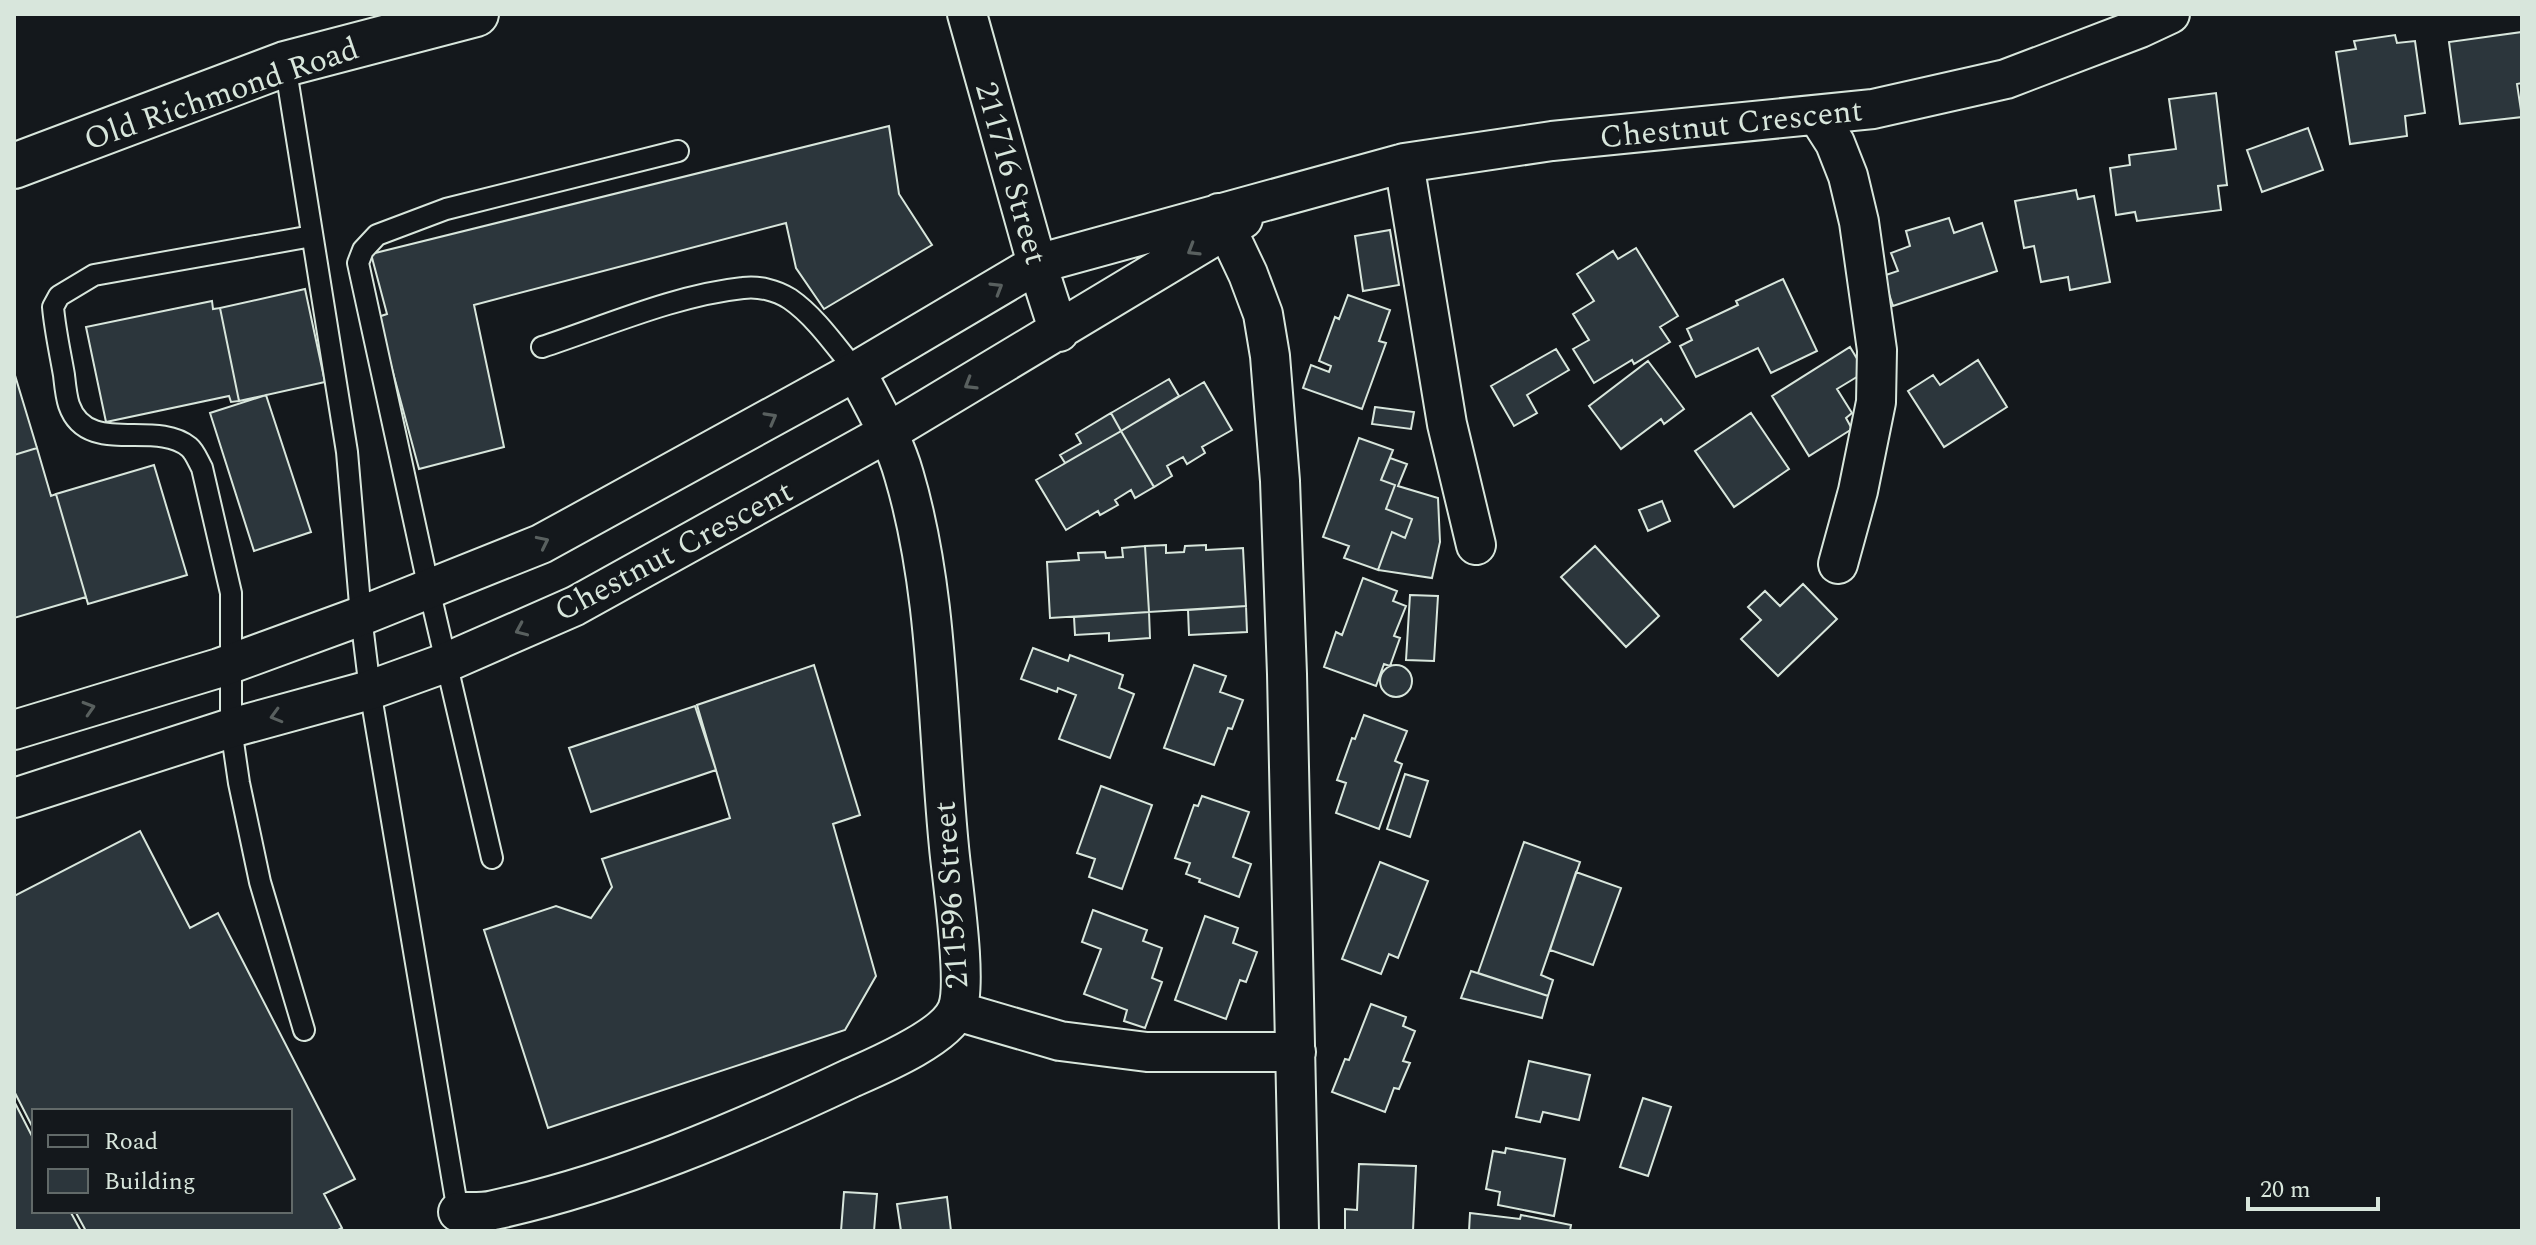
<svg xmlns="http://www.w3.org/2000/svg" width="2536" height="1245" viewBox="0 0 2536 1245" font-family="Spectral,serif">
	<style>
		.building { fill: #2c363c; stroke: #d8e6dc; stroke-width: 2 }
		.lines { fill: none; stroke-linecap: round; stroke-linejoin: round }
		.lane-casing { stroke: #d8e6dc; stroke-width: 24 }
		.street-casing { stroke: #d8e6dc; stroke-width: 42 }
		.secondary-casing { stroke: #d8e6dc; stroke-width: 48 }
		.lane { stroke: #14181c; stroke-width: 20 }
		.street { stroke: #14181c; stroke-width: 38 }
		.secondary { stroke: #14181c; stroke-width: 44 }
		.oneway { stroke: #59605f }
		.labels { text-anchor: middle; stroke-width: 6; stroke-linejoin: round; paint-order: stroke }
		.street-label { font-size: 32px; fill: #d8e6dc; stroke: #14181c }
	</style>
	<rect width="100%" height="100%" fill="#14181c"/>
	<!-- building -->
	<path class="building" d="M 2522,32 L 2522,83 L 2517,84 L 2522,117 L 2460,124 L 2449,42 Z
		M 2395,35 L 2397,43 L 2415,41 L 2425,113 L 2405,116 L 2407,136 L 2350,144 L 2336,52 L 2356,49 L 2354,41 Z
		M 2216,93 L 2227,185 L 2218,186 L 2221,210 L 2137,221 L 2135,212 L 2116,215 L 2110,168 L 2130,165 L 2129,155 L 2176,149 L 2169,99 Z
		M 889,126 L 899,194 L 932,245 L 824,309 L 796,268 L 786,223 L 474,305 L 504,447 L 419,469 L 378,317 L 387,314 L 371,254 Z
		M 2308,128 L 2323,170 L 2262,192 L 2247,150 Z
		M 2076,190 L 2078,199 L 2094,196 L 2110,282 L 2070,290 L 2068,277 L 2041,282 L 2034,246 L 2024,248 L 2015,201 Z
		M 1949,218 L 1954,233 L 1982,223 L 1997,271 L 1893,306 L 1883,276 L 1898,271 L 1891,253 L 1910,246 L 1906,231 Z
		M 1390,230 L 1399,285 L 1363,291 L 1355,236 Z
		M 1636,248 L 1678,316 L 1660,327 L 1670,342 L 1634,364 L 1632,360 L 1594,383 L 1573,349 L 1589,340 L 1573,314 L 1594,301 L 1577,274 L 1613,251 L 1618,259 Z
		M 1783,279 L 1817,351 L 1771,373 L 1758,348 L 1696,377 L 1680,346 L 1692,340 L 1687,329 L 1738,305 L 1736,301 Z
		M 305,289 L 325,382 L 239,401 L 220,308 Z
		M 1348,295 L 1390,310 L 1379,341 L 1386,343 L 1362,409 L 1303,388 L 1311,365 L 1329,372 L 1331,366 L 1319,361 L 1335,317 L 1339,319 Z
		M 212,301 L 213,309 L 220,308 L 239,401 L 231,402 L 229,396 L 106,422 L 86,327 Z
		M 1850,347 L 1865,372 L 1837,389 L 1852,413 L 1846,418 L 1852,429 L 1809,456 L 1772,396 Z
		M 1556,349 L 1569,370 L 1527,395 L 1537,413 L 1514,426 L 1491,386 Z
		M 1978,360 L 2007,407 L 1944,447 L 1908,391 L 1933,375 L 1940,385 Z
		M 1648,361 L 1684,409 L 1664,424 L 1661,419 L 1621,449 L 1589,406 Z
		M 14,372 L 37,448 L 14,455 Z
		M 1169,379 L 1179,396 L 1121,431 L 1111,413 Z
		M 1204,382 L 1232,430 L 1202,447 L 1205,453 L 1187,464 L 1183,457 L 1167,466 L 1172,476 L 1154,487 L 1121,431 Z
		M 266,395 L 311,532 L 254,551 L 210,413 Z
		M 1375,407 L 1414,412 L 1411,429 L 1372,424 Z
		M 1111,413 L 1121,431 L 1065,463 L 1060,455 L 1081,443 L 1076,434 Z
		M 1751,413 L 1789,469 L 1734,507 L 1695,451 Z
		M 1121,431 L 1154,487 L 1135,498 L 1131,490 L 1115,500 L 1118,505 L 1100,515 L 1098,511 L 1066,530 L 1036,480 Z
		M 1359,438 L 1393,450 L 1381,480 L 1395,485 L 1386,509 L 1412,519 L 1405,538 L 1392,532 L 1378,570 L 1344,558 L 1349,546 L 1323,537 Z
		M 37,448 L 51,496 L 56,494 L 86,597 L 14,618 L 14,455 Z
		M 1390,458 L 1407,464 L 1398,486 L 1438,498 L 1440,542 L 1432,578 L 1378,570 L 1392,532 L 1405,538 L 1412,519 L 1386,509 L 1395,485 L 1381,480 Z
		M 154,465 L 187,575 L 88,604 L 56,494 Z
		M 1662,501 L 1670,521 L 1648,531 L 1639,510 Z
		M 1166,545 L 1166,553 L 1184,552 L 1185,546 L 1206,545 L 1206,550 L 1243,548 L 1246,606 L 1149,612 L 1145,546 Z
		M 1145,546 L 1149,612 L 1050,618 L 1047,562 L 1079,560 L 1078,553 L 1105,552 L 1106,558 L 1123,557 L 1122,548 Z
		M 1595,546 L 1659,616 L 1626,647 L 1561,577 Z
		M 1363,578 L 1397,591 L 1393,601 L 1406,606 L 1394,636 L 1400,638 L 1390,666 L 1384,664 L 1376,686 L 1324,667 L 1336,632 L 1342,635 Z
		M 1803,584 L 1837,619 L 1778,676 L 1741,639 L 1761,620 L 1748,607 L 1765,591 L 1780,606 Z
		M 1410,595 L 1438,596 L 1434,661 L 1406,660 Z
		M 1246,606 L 1247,632 L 1189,635 L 1188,610 Z
		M 1149,612 L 1150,638 L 1109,641 L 1109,633 L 1075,635 L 1074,617 Z
		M 1033,648 L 1068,661 L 1070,655 L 1123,675 L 1119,688 L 1134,694 L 1110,758 L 1059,739 L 1076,695 L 1058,688 L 1057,692 L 1021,679 Z
		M 814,665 L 860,815 L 833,824 L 876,976 L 845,1030 L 548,1128 L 484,930 L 556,906 L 591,918 L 612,887 L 602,859 L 730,818 L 697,705 Z
		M 1194,665 L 1226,676 L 1220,692 L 1243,700 L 1232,729 L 1228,728 L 1214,765 L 1164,748 Z
		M1380 681a16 16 0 1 1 32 0a16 16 0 1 1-32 0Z
		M 695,706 L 716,770 L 591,812 L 569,748 Z
		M 1364,715 L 1407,731 L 1395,761 L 1402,764 L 1379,829 L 1336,813 L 1346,783 L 1337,780 L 1352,738 L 1355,739 Z
		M 1405,774 L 1428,781 L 1410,837 L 1387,829 Z
		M 1101,786 L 1152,805 L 1122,889 L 1089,877 L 1095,859 L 1077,853 Z
		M 1202,796 L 1249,812 L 1233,857 L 1251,864 L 1239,897 L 1199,882 L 1200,879 L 1186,874 L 1190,863 L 1175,858 L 1194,805 L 1198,806 Z
		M 140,831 L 190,928 L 218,913 L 355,1179 L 324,1194 L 342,1228 L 336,1231 L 86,1231 L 75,1211 L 290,1211 L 290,1111 L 34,1111 L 34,1130 L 14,1091 L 14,896 Z
		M 1524,842 L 1580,862 L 1541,975 L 1553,980 L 1548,996 L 1478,973 Z
		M 1380,862 L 1428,881 L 1398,958 L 1389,954 L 1381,974 L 1342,959 Z
		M 1576,872 L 1621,888 L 1593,965 L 1550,950 Z
		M 1093,910 L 1147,930 L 1143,941 L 1162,948 L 1152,978 L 1162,982 L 1145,1028 L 1124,1021 L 1127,1010 L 1084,994 L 1101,949 L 1082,942 Z
		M 1205,916 L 1238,928 L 1233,943 L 1257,952 L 1246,982 L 1240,980 L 1226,1019 L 1175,1000 Z
		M 1471,971 L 1548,996 L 1542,1018 L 1461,998 Z
		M 1371,1004 L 1406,1017 L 1403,1026 L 1415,1031 L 1403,1061 L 1410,1063 L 1399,1089 L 1394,1088 L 1385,1112 L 1332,1092 L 1345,1059 L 1349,1060 Z
		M 1529,1061 L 1590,1075 L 1579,1120 L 1543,1112 L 1540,1122 L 1516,1117 Z
		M 1643,1098 L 1671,1107 L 1648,1176 L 1620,1167 Z
		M 14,1101 L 34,1140 L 34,1211 L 70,1211 L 81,1231 L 14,1231 Z
		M 1506,1148 L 1565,1159 L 1554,1216 L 1498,1205 L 1500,1192 L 1486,1189 L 1493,1151 L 1505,1153 Z
		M 1359,1164 L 1416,1166 L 1413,1231 L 1345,1231 L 1345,1209 L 1357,1210 Z
		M 844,1192 L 877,1194 L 874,1231 L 841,1231 Z
		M 947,1197 L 951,1231 L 901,1231 L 897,1204 Z
		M 1470,1213 L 1520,1219 L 1521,1215 L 1571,1225 L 1570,1231 L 1469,1231 Z"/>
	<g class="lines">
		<!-- lane casing -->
		<g class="lane-casing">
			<path id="lane" d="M 285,64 L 347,452 L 361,616 L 370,690 L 458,1212
				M 542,347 C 606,326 676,295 743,288 C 758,286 776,290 790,299 C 816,317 836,347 856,371
				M 492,858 L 429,589 L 358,263 L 363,250 L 377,235 L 446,209 L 678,151
				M 304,1030 L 260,882 L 239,783 L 231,728 L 231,593 L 202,468 C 198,461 195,452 189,447 C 155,419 87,457 69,405 C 66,396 65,384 64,375 C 60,352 55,330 53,307 L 59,296 L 94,275 L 312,236"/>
		</g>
		<!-- street casing -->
		<g class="street-casing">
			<path id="street" d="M 967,14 L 1037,264 L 1059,332
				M 1817,115 L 1835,143 L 1848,176 L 1859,222 L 1877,350 L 1876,402 L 1858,491 L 1838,564
				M 1404,163 L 1447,424 L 1476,545
				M 1219,213 L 1248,274 L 1263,314 L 1270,356 L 1280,481 L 1287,674 L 1299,1231
				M 14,730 L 219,668 L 361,616 L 541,544 L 856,371 L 1037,264 L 1404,163 L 1552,141 L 1873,109 L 2006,79 L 2140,28 L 2170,14
				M 14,798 L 231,728 L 370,690 L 445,663 L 575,606 L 887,433 L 1243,219
				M 957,1011 L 1060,1041 L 1147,1052 L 1296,1052
				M 458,1212 C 470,1212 483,1213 494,1210 C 618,1183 737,1132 851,1078 C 878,1066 945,1038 957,1010 C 968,983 952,881 949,847 C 937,726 939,593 904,475 C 894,439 873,405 856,371"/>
		</g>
		<!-- secondary casing -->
		<g class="secondary-casing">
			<path id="secondary" d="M 14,166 L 285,64 L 476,14"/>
		</g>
		<!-- lane -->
		<use href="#lane" class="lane"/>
		<!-- street -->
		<use href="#street" class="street"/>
		<!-- secondary -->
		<use href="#secondary" class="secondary"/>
	</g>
	<!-- one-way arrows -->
	<defs><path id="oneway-chevron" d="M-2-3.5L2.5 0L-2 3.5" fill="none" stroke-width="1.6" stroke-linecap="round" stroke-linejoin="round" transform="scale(2)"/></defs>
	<g class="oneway">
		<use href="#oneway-chevron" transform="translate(1193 250) rotate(149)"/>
		<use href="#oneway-chevron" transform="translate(997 288) rotate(-31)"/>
		<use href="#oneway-chevron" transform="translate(970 384) rotate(149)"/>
		<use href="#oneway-chevron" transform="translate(771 418) rotate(-29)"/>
		<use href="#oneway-chevron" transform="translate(543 542) rotate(-26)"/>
		<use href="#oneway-chevron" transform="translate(521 630) rotate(156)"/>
		<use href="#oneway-chevron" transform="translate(89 708) rotate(-17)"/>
		<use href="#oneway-chevron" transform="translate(276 716) rotate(164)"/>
	</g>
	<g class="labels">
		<!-- street labels -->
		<g class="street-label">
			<text transform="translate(221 93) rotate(-19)" y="11">Old Richmond Road</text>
			<text transform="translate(1731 123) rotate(-6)" y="11">Chestnut Crescent</text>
			<text transform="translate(1012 173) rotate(74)" y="11">211716 Street</text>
			<text transform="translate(673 550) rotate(-28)" y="11">Chestnut Crescent</text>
			<text transform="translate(950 895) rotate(-94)" y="11">211596 Street</text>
		</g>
	</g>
	<!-- border -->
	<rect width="2536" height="1245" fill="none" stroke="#d8e6dc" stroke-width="32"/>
	<!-- legend -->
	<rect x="32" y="1109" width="260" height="104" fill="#14181c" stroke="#626a69" stroke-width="2"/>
	<rect x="48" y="1135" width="40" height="12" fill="#14181c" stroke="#626a69" stroke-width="2"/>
	<text x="104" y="1149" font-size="24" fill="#d8e6dc">Road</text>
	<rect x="48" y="1169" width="40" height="24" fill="#2c363c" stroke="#626a69" stroke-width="2"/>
	<text x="104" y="1189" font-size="24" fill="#d8e6dc">Building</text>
	<!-- scale -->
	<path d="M2248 1197v12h130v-12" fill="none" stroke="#d8e6dc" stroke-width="4"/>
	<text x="2260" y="1197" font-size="24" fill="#d8e6dc" stroke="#14181c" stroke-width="6" paint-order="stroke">20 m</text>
</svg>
